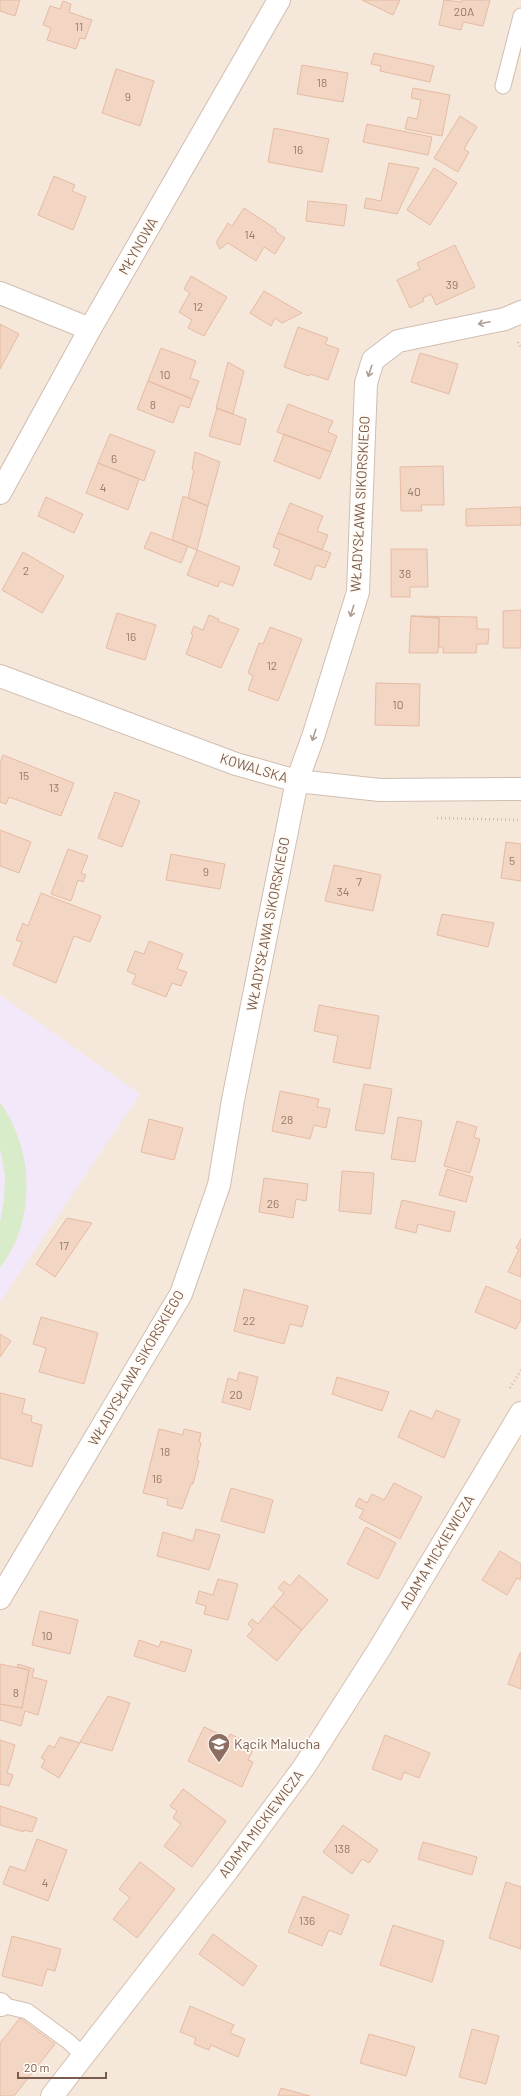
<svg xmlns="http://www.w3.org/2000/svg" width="521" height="2096" viewBox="0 0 521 2096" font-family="Barlow,sans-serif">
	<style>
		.residential { fill: #f5e8da }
		.education { fill: #f3e8fa }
		.green { fill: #d8ecc9 }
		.building { fill: #f3d5c3; stroke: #e6bba3 }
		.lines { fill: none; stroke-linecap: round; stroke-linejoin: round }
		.service-casing { stroke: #d1beb0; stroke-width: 17 }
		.minor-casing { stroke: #d1beb0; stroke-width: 24 }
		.secondary-casing { stroke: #d6c0b0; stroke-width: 24 }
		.path { stroke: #d9b8a5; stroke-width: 2.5; stroke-dasharray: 1 3; stroke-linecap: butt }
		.service { stroke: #fff; stroke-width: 15 }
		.minor { stroke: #fff; stroke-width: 22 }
		.secondary { stroke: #fff; stroke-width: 22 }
		.oneway { stroke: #af9d94 }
		.labels { text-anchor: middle; stroke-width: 3.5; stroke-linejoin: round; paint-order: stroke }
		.number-label { font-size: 12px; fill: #987a6a }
		.street-label { font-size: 14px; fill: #7a5c4d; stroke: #fffaf3 }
		.education-label { font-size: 14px; fill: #785e54; stroke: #fffaf3; text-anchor: start }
	</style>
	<rect width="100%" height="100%" fill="#fdf6ec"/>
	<!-- residential -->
	<path class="residential" d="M 0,0 L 521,0 L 521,2096 L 0,2096 Z"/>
	<!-- education -->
	<path class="education" d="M 0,995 L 140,1094 L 0,1302 Z"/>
	<!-- green -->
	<path class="green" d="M 0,1102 C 34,1150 37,1220 0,1268 L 0,1222 L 4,1200 L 5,1176 L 0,1149 Z"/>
	<!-- building -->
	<path class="building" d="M 0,0 L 20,0 L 15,16 L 0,11 Z
		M 362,0 L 400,0 L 393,15 Z
		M 444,0 L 461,2 L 462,0 L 490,0 L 483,26 L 463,22 L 461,30 L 439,25 Z
		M 63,1 L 71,4 L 69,12 L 92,20 L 85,39 L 80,38 L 76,49 L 47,40 L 51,28 L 43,25 L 50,6 L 60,9 Z
		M 374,53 L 434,66 L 430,82 L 380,71 L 381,66 L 371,64 Z
		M 302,65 L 348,73 L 343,102 L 297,94 Z
		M 116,69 L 154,81 L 140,126 L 102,113 Z
		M 413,88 L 450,95 L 442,136 L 405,129 L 408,117 L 417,119 L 421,100 L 411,98 Z
		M 460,116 L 477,127 L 464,149 L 469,152 L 458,172 L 434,158 Z
		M 367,124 L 432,137 L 428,155 L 363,142 Z
		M 274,128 L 329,139 L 322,172 L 268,162 Z
		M 389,163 L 419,168 L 397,214 L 364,208 L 366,198 L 381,201 Z
		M 434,168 L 457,183 L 430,225 L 407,210 Z
		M 54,176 L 75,185 L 72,191 L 86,197 L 73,230 L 38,215 Z
		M 308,201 L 347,205 L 344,226 L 306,221 Z
		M 244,208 L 276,229 L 275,231 L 285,238 L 275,254 L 264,247 L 256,261 L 228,243 L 220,249 L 217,244 L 217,241 L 228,223 L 232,226 Z
		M 455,245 L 475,287 L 436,305 L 431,294 L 423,298 L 424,301 L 410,308 L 397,280 L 420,269 L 417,263 Z
		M 191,276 L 227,297 L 204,336 L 188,328 L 192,320 L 179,312 L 190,293 L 184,289 Z
		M 264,291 L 302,313 L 282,323 L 275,318 L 271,326 L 250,313 Z
		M 0,324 L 19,334 L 0,369 Z
		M 298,327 L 328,338 L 325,344 L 339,349 L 328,380 L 310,374 L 309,376 L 284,367 Z
		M 161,348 L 196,361 L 190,378 L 199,381 L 192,399 L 148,381 Z
		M 420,353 L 458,364 L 449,394 L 411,382 Z
		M 228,362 L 244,371 L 233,414 L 216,408 Z
		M 148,381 L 192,399 L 189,408 L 180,405 L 173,423 L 137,409 Z
		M 288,404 L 333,421 L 328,432 L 337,436 L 331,452 L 277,432 Z
		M 217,408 L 246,419 L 240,445 L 209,436 Z
		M 110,434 L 155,451 L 144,481 L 98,463 Z
		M 284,434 L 331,452 L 320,479 L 274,461 Z
		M 195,452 L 220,462 L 208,506 L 188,498 L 194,470 L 192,469 Z
		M 98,463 L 139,479 L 128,510 L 86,493 Z
		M 443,466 L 444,505 L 421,505 L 422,511 L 401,511 L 400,467 Z
		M 183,496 L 208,506 L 197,550 L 172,540 Z
		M 46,497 L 83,514 L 74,533 L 38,516 Z
		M 290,503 L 323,516 L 317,531 L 328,535 L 322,550 L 278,533 Z
		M 521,507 L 521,525 L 466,526 L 466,509 Z
		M 151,532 L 188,546 L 181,563 L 144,548 Z
		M 278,533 L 331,553 L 325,568 L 316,565 L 311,580 L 274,565 L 280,550 L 273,547 Z
		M 391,549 L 427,549 L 428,587 L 410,587 L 410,597 L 391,597 Z
		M 197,550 L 240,567 L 233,586 L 220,581 L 218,587 L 187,575 Z
		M 23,552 L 64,576 L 42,613 L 2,590 Z
		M 521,610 L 521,648 L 503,648 L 503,611 Z
		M 117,613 L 156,625 L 145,660 L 106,648 Z
		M 209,615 L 219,619 L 218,621 L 239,629 L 221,668 L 186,654 L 193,635 L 191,634 L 194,626 L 203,630 Z
		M 411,616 L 477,617 L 477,629 L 489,629 L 488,644 L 477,644 L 476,653 L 443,653 L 443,647 L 439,647 L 439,618 Z
		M 411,616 L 439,618 L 438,653 L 409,653 Z
		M 270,627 L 302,639 L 278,701 L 248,690 L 253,676 L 248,673 L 259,643 L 263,644 Z
		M 376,683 L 420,684 L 419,726 L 375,725 Z
		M 3,755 L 74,783 L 61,816 L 9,797 L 6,804 L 0,802 L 0,763 Z
		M 115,792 L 140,801 L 122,847 L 98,838 Z
		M 0,830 L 31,842 L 19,873 L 0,866 Z
		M 506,842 L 521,844 L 521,881 L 501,878 Z
		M 68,849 L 88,856 L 81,873 L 86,875 L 83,882 L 78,880 L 71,901 L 51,894 Z
		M 171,854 L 225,864 L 220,889 L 166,880 Z
		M 334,865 L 381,875 L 373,911 L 325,901 Z
		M 41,893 L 101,916 L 90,942 L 74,936 L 56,983 L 13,965 L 22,942 L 16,940 L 23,923 L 28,926 Z
		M 442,914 L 494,923 L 488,947 L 437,935 Z
		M 149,941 L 183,954 L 177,969 L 187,972 L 181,986 L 172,983 L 166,997 L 132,984 L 136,975 L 127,971 L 135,951 L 144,954 Z
		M 319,1005 L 379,1016 L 370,1069 L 333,1062 L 338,1036 L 314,1031 Z
		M 364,1084 L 392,1089 L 384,1134 L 355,1130 Z
		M 280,1091 L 319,1099 L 317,1107 L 330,1109 L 326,1128 L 314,1125 L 310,1139 L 272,1131 Z
		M 398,1117 L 422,1121 L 415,1162 L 391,1159 Z
		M 149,1119 L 183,1128 L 174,1160 L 141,1152 Z
		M 457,1121 L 477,1127 L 474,1137 L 480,1139 L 470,1173 L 444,1166 Z
		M 447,1169 L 473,1177 L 466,1202 L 439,1195 Z
		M 342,1171 L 374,1173 L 371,1214 L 339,1211 Z
		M 264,1178 L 308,1184 L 306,1201 L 296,1199 L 293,1218 L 259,1212 Z
		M 402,1200 L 455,1212 L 450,1232 L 418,1224 L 416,1233 L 395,1228 Z
		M 67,1218 L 92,1223 L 55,1277 L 36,1264 Z
		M 521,1239 L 521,1277 L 508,1272 L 519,1249 L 516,1248 Z
		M 486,1286 L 521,1301 L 521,1319 L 516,1329 L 475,1312 Z
		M 244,1289 L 308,1306 L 302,1327 L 290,1324 L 284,1344 L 234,1331 Z
		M 41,1317 L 98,1333 L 84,1384 L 39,1372 L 46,1348 L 33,1344 Z
		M 0,1334 L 11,1341 L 0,1357 Z
		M 239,1372 L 258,1377 L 250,1410 L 222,1402 L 228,1378 L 237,1381 Z
		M 337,1377 L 389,1392 L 382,1411 L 332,1394 Z
		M 0,1393 L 25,1399 L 22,1413 L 32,1416 L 31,1422 L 42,1425 L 32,1467 L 0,1458 Z
		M 410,1410 L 432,1419 L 436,1410 L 460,1420 L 444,1458 L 398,1437 Z
		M 159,1429 L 183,1435 L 184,1429 L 201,1433 L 199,1442 L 201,1443 L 197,1460 L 199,1461 L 193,1484 L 191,1484 L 182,1509 L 167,1505 L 168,1499 L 143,1493 Z
		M 394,1483 L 422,1497 L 400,1539 L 359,1518 L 364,1510 L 355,1506 L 359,1498 L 367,1503 L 372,1494 L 384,1500 Z
		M 231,1488 L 273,1500 L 264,1533 L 221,1521 Z
		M 366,1527 L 396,1543 L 378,1579 L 347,1564 Z
		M 196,1529 L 220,1535 L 209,1570 L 157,1556 L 163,1532 L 193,1541 Z
		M 500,1551 L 521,1564 L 521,1580 L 517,1578 L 507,1595 L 482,1580 Z
		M 299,1575 L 328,1600 L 302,1630 L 273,1606 L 284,1593 L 278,1588 L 284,1581 L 290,1586 Z
		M 218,1579 L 238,1584 L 228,1620 L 204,1614 L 206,1606 L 196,1603 L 199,1591 L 213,1595 Z
		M 273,1606 L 302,1630 L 277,1661 L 247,1636 L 253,1629 L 248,1624 L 252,1619 L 258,1624 Z
		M 40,1611 L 78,1620 L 70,1654 L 32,1645 Z
		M 139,1640 L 159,1647 L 161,1641 L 192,1650 L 185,1672 L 134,1656 Z
		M 520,1653 L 521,1653 L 521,1689 L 508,1684 Z
		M 0,1664 L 29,1670 L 22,1708 L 0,1704 Z
		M 18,1664 L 34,1669 L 32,1677 L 47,1681 L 38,1715 L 25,1711 L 21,1726 L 0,1720 L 0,1704 L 22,1708 L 29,1670 L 17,1667 Z
		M 108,1696 L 130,1703 L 112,1751 L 80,1742 Z
		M 204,1727 L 228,1738 L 230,1734 L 255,1746 L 248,1760 L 253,1762 L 242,1787 L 188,1761 Z
		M 385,1735 L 430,1753 L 419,1778 L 404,1772 L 401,1780 L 372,1769 Z
		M 60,1737 L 80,1743 L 59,1778 L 41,1767 L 45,1760 L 41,1758 L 49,1745 L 54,1748 Z
		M 0,1740 L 15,1745 L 7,1773 L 13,1775 L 9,1786 L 0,1784 Z
		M 183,1789 L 226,1821 L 192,1867 L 164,1846 L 181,1824 L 173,1818 L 177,1811 L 170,1806 Z
		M 0,1806 L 37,1818 L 32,1832 L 24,1830 L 24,1832 L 0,1825 Z
		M 343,1825 L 378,1850 L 369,1863 L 362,1859 L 352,1874 L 323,1852 Z
		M 37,1839 L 67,1850 L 48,1901 L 3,1884 L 10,1866 L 25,1871 Z
		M 423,1842 L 477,1857 L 472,1875 L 418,1859 Z
		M 140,1862 L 175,1889 L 137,1938 L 113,1919 L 130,1898 L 119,1889 Z
		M 506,1882 L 521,1887 L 521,1949 L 489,1938 Z
		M 303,1896 L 349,1915 L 341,1935 L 329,1930 L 322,1946 L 288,1932 Z
		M 393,1925 L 444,1941 L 432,1982 L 380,1965 Z
		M 213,1934 L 257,1966 L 243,1986 L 199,1954 Z
		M 12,1936 L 61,1949 L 55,1971 L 47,1969 L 42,1986 L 2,1976 Z
		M 190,2006 L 234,2025 L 230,2033 L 245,2039 L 238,2057 L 211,2045 L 209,2050 L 194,2044 L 196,2038 L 180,2032 Z
		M 20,2018 L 55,2044 L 14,2096 L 0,2096 L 0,2043 Z
		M 472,2029 L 499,2036 L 486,2084 L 459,2077 Z
		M 369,2034 L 415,2047 L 406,2076 L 360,2063 Z
		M 281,2088 L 310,2096 L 278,2096 Z"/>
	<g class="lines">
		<!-- service casing -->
		<g class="service-casing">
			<path id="service" d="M 503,86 L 521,16
				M 1,2005 L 27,2011 L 69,2042 L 84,2056"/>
		</g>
		<!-- minor casing -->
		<g class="minor-casing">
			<path id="minor" d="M 0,293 L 90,329
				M 0,493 L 90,329 L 279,0
				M 0,676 L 236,764 L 297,781 L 380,790 L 521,789
				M 0,1598 L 181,1294 L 219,1185 L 233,1100 L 297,781 L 313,737 L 358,592 L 366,383 L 373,360 L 398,341 L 505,319 L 521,312
				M 0,2004 L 1,2005"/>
		</g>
		<!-- secondary casing -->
		<g class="secondary-casing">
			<path id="secondary" d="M 52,2096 L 227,1871 L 304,1767 L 380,1648 L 521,1413"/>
		</g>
		<!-- path -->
		<path class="path" d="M 518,342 L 521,348
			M 437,818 L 521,820
			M 510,1388 L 521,1370"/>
		<!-- service -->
		<use href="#service" class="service"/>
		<!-- minor -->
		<use href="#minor" class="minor"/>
		<!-- secondary -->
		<use href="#secondary" class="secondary"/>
	</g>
	<!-- one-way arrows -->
	<defs><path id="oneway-shaft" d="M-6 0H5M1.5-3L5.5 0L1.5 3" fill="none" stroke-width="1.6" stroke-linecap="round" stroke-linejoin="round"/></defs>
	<g class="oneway">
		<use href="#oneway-shaft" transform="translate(484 323) rotate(168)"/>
		<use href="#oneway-shaft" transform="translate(370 371) rotate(108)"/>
		<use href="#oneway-shaft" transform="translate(352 611) rotate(107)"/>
		<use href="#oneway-shaft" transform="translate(314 735) rotate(108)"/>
	</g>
	<!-- icons -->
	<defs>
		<g id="school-pin" transform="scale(1.15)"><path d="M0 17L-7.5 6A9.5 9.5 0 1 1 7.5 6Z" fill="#8d6e63" stroke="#fffaf3"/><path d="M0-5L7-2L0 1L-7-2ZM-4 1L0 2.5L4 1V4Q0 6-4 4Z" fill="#fff"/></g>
	</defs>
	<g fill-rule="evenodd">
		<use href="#school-pin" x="219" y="1744"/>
	</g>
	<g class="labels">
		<!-- number labels -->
		<g class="number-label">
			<text x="464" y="16">20A</text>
			<text x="79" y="31">11</text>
			<text x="322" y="87">18</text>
			<text x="128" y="101">9</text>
			<text x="298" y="154">16</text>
			<text x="250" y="239">14</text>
			<text x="452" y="289">39</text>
			<text x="198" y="311">12</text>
			<text x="165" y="379">10</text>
			<text x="153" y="409">8</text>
			<text x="114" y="463">6</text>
			<text x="103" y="492">4</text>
			<text x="414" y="496">40</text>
			<text x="26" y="575">2</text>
			<text x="405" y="578">38</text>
			<text x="131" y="641">16</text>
			<text x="272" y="670">12</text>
			<text x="398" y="709">10</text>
			<text x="24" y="780">15</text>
			<text x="54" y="792">13</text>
			<text x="512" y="865">5</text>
			<text x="206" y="876">9</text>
			<text x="359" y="886">7</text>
			<text x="343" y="896">34</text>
			<text x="287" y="1124">28</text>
			<text x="273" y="1208">26</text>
			<text x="64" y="1250">17</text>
			<text x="249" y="1325">22</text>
			<text x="236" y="1399">20</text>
			<text x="165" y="1456">18</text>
			<text x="157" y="1483">16</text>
			<text x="47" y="1640">10</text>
			<text x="16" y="1697">8</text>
			<text x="342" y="1853">138</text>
			<text x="45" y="1887">4</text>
			<text x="307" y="1925">136</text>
		</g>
		<!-- street labels -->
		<g class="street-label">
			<text transform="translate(138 246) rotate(-60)" y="5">MŁYNOWA</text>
			<text transform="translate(360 504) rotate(-87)" y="5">WŁADYSŁAWA SIKORSKIEGO</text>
			<text transform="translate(254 768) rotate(17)" y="5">KOWALSKA</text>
			<text transform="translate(268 924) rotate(-79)" y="5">WŁADYSŁAWA SIKORSKIEGO</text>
			<text transform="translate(136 1368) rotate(-60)" y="5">WŁADYSŁAWA SIKORSKIEGO</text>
			<text transform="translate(437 1552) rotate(-59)" y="5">ADAMA MICKIEWICZA</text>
			<text transform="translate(261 1824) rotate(-53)" y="5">ADAMA MICKIEWICZA</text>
		</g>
		<!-- education labels -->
		<g class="education-label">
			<text x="234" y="1749">Kącik Malucha</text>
		</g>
	</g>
	<!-- scale -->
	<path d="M18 2072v6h88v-6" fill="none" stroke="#7a5c4d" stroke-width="2"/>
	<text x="24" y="2072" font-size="12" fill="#7a5c4d" stroke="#fffaf3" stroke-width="3" paint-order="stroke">20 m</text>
</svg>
